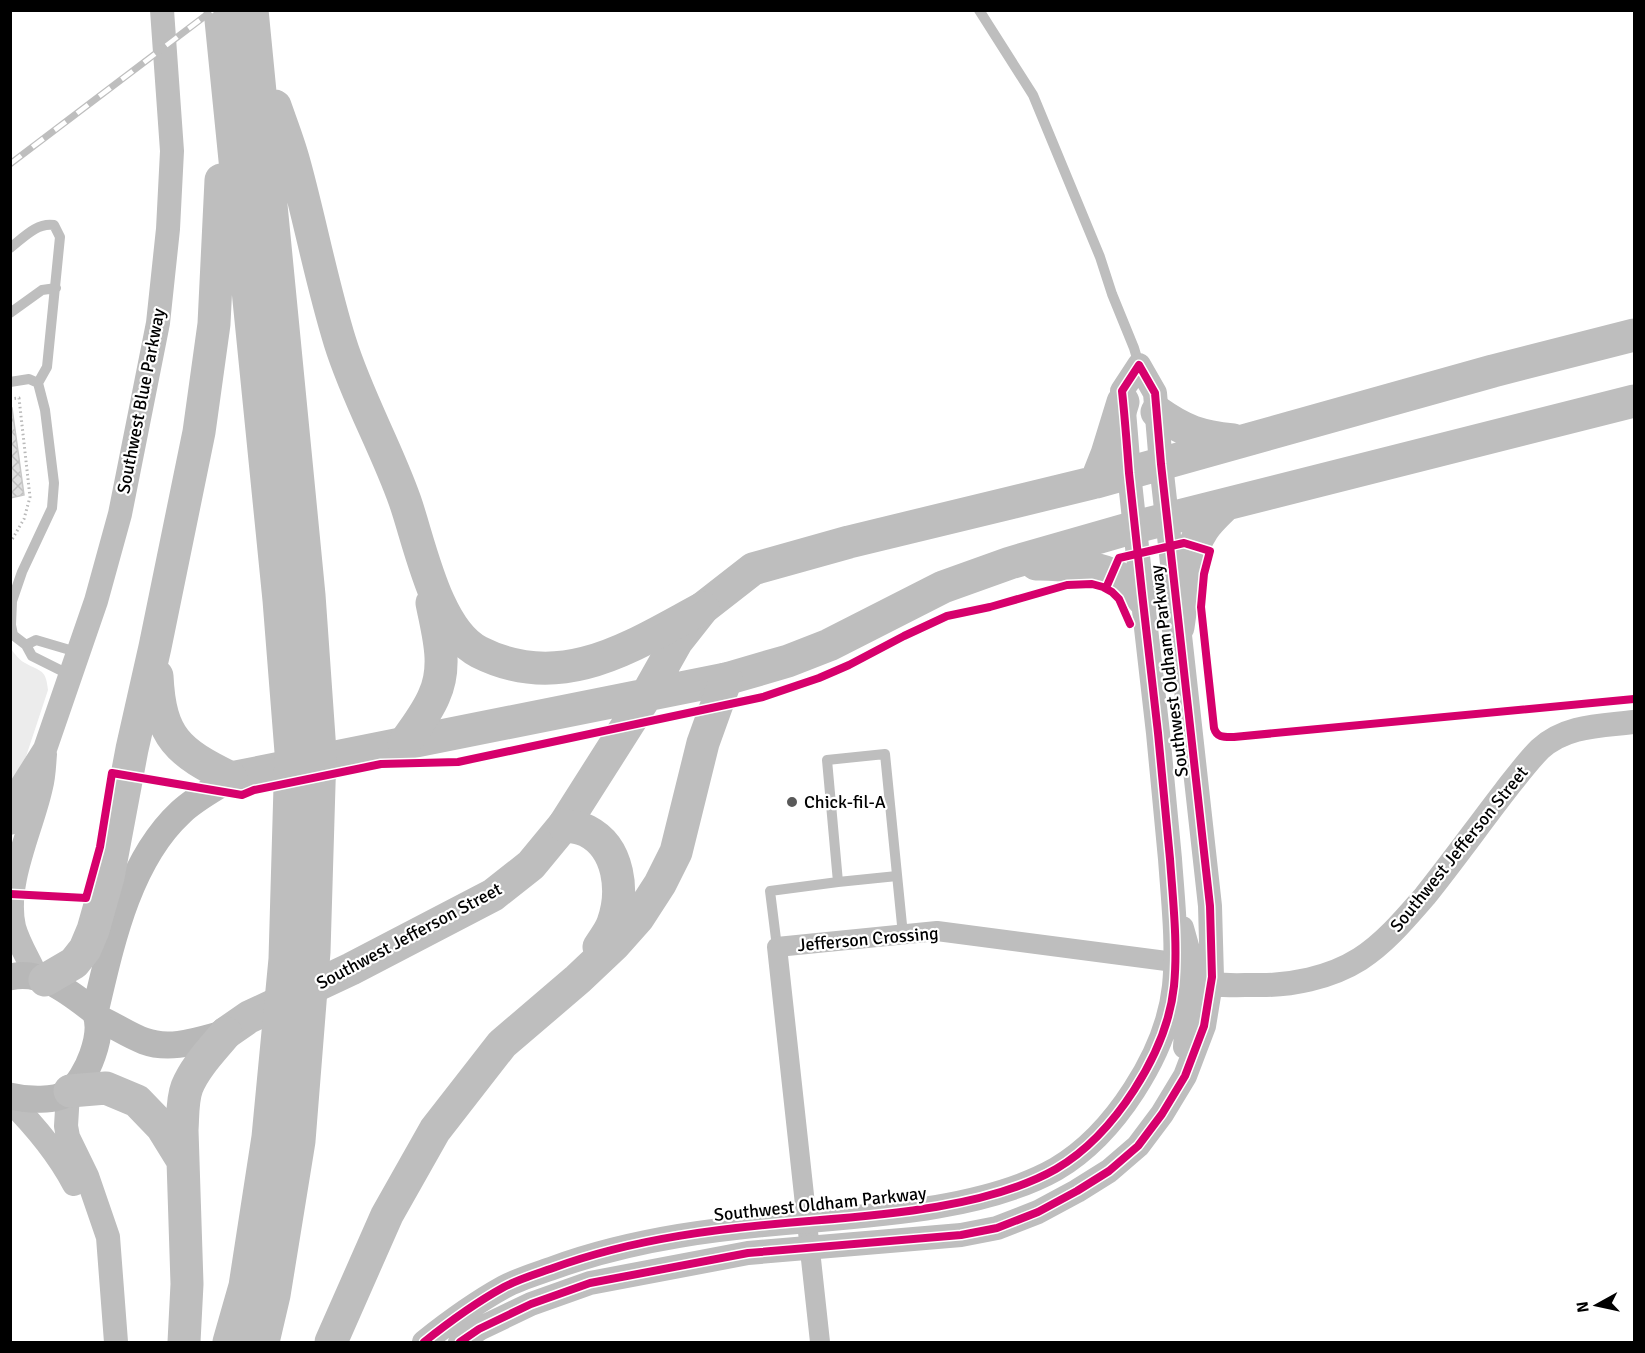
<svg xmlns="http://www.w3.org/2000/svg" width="1645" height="1353" viewBox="0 0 1645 1353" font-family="Signika,sans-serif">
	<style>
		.green { fill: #ececec }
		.building { fill: url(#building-cross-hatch); stroke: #c7c7c7; stroke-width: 1.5 }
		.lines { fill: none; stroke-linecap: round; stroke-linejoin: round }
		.path { stroke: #b9b9b9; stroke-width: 3; stroke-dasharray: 1.5 3; stroke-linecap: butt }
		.service { stroke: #bebebe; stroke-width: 10 }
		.minor { stroke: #bebebe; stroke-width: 20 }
		.tertiary { stroke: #bebebe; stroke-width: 24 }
		.secondary { stroke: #b8b8b8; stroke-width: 27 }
		.trunk { stroke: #bebebe; stroke-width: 33 }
		.motorway { stroke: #bebebe; stroke-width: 33 }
		.rail-casing { stroke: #bebebe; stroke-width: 7 }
		.rail { stroke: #fff; stroke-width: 4.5; stroke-dasharray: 14; stroke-linecap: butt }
		.cycleway-casing { stroke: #fff; stroke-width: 11 }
		.cycleway { stroke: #d6006c; stroke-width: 8 }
		.poi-dot { fill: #595959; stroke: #fff; stroke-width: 2 }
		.labels { text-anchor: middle; stroke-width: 4.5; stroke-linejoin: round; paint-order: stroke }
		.street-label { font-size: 18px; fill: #000; stroke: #fff }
		.poi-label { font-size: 18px; fill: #000; stroke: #fff; text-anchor: start }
	</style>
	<defs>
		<pattern id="building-cross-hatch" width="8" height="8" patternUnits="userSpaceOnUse" patternTransform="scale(1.5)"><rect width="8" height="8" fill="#dfdfdf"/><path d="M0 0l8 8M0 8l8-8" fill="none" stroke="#bebebe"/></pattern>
	</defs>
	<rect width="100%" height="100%" fill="#fff"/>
	<!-- green -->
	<path class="green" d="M 11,649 C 15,654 19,660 25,663 C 41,672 46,669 48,690 L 11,802 Z"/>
	<!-- building -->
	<path class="building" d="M 10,408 L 12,408 L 24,495 L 10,498 Z"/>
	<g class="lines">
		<!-- path -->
		<path class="path" d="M 10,399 L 19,398 L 30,497 L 24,519 L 10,543"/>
		<!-- service -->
		<path class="service" d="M 979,10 L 1033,95 L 1100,257 L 1112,294 L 1134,348 L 1139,365
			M 10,248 C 23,238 37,222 54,225 L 60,237 L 47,367 L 38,383
			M 10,313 L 42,290 L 56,288
			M 10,382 L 29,379 L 38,383 L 45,410 L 54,483 L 52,508 L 22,572 L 12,601 L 11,625 L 13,635 L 26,645 L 32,656 L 72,676
			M 26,645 L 36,640 L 80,653
			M 897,876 L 838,882 L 827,760 L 885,754 L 903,935
			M 777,947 L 770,891 L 838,882"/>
		<!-- minor -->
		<path class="minor" d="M 820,1342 L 777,947 L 937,931 L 1174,962"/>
		<!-- tertiary -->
		<path class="tertiary" d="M 10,823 L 21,787 L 45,749 L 96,601 L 120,514 L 158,323 L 168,229 L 172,151 L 162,10
			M 1182,928 C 1187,944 1193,981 1214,984 C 1227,986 1242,985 1255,985 C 1290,986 1330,978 1360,959 C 1385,943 1405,919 1425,896 C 1453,861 1478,826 1505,791 C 1516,777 1528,761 1540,749 C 1566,725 1601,726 1634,722
			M 1178,965 C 1198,987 1186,1021 1185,1047
			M 37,978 C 30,961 19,945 14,927 C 4,883 32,829 41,787 C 44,776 44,765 45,754
			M 68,1093 L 66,1126 L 68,1137 L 87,1176 L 108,1237 L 116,1342
			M 10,1101 C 36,1127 57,1152 74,1184
			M 424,1342 C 449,1322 475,1303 504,1287 C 519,1279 536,1274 553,1268 C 635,1238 722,1228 809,1221 C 884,1215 989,1207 1056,1169 C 1114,1135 1167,1053 1174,986 C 1178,945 1173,901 1170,859 C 1166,817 1162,775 1158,733 C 1148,646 1138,560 1129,473 C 1127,446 1125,419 1122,391 L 1139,365 L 1155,393 L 1161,464 L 1210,906 L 1212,977 L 1204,1026 L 1185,1076 L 1162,1114 L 1138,1146 L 1109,1171 L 1077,1191 L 1038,1212 L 997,1228 L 961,1235 L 748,1253 L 590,1283 L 531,1304 L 479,1329 L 460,1342"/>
		<!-- secondary -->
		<path class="secondary" d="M 10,977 C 43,969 71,994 95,1012 C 105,1034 87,1078 69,1092 C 56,1102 26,1100 10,1096
			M 95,1012 C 111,944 128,861 181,812 C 196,798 214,789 231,778
			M 98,1018 C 114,1025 128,1035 144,1041 C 171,1051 199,1040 226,1033"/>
		<!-- trunk -->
		<path class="trunk" d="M 1157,412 C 1185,432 1200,436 1233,440
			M 1096,482 L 1107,454 L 1123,402
			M 1036,564 C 1074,565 1119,565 1143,599
			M 1178,627 C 1183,595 1185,556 1203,529 C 1209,520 1218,512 1225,505
			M 231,778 L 726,679 L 788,661 L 829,645 L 943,587 L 1010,563 L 1135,527 L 1634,401
			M 226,1033 L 249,1017 L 351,969 L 493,895 L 531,865 L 564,825 L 646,696 L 677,641 L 703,608 L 753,569 L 849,542 L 1096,482 L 1493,371 L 1634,335"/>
		<!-- motorway -->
		<path class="motorway" d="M 220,10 L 279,600 L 291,752 L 285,959 L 268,1137 L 245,1286 L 229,1342
			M 252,10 L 309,595 L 320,752 L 314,952 L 299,1141 L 274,1295 L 263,1342
			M 275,106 C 282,126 290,146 295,166 C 311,225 322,284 340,342 C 357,397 386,447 405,501 C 420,544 436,630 479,652 C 562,694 632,646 703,608
			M 157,676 C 160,738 178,752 231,778
			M 404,744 C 414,729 427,713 434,696 C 448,666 438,634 432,603
			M 564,825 C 571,827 581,828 587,831 C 620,848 624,892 613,923 C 610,932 603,940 599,947
			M 45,980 L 74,963 L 85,949 L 93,930 L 108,877 L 132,749 L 155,647 L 199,432 L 214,324 L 221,180
			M 70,1091 L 106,1088 L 137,1101 L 162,1127 L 183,1161
			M 184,1342 L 187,1284 L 182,1130 C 183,1117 182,1100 187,1087 C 195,1067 212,1050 226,1033
			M 331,1342 L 387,1215 L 435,1130 L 502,1044 L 578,979 L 614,945 L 638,918 L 660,884 L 676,852 L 703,743 L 726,679"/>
		<!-- rail casing -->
		<g class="rail-casing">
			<path id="rail" d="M 10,164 L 213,10"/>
		</g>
		<!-- rail -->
		<use href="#rail" class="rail"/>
		<!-- cycleway casing -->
		<g class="cycleway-casing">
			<path id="cycleway" d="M 1106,588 L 1119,558 L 1184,543 L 1210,551 L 1204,574 L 1201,607 L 1214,728 C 1217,738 1224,737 1234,737 L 1634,699
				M 10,894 L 86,898 L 100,847 L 112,773 L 242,795 L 254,790 L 381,764 L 458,762 L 763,697 L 819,678 L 849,665 L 904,636 L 947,616 L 990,607 L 1067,585 L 1092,584 L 1103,587 L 1112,592 L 1119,599 L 1130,624
				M 424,1342 C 449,1322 475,1303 504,1287 C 519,1279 536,1274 553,1268 C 635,1238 722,1228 809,1221 C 884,1215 989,1207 1056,1169 C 1114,1135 1167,1053 1174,986 C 1178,945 1173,901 1170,859 C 1166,817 1162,775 1158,733 C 1148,646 1138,560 1129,473 C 1127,446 1125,419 1122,391 L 1139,365 L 1155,393 L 1161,464 L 1210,906 L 1212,977 L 1204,1026 L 1185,1076 L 1162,1114 L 1138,1146 L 1109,1171 L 1077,1191 L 1038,1212 L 997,1228 L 961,1235 L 748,1253 L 590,1283 L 531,1304 L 479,1329 L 460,1342"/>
		</g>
		<!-- cycleway -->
		<use href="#cycleway" class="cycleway"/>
	</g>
	<!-- markers -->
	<circle class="poi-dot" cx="792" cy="802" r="6"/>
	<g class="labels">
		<!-- street labels -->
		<g class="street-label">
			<text transform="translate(141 401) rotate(-79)" y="6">Southwest Blue Parkway</text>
			<text transform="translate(1169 671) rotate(-97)" y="6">Southwest Oldham Parkway</text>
			<text transform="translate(1459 849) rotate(-51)" y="6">Southwest Jefferson Street</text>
			<text transform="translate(409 936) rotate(-28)" y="6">Southwest Jefferson Street</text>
			<text transform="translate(868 939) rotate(-5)" y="6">Jefferson Crossing</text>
			<text transform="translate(820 1204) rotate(-6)" y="6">Southwest Oldham Parkway</text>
		</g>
		<!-- poi labels -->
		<g class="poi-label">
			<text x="804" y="808">Chick-fil-A</text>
		</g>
	</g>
	<!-- border -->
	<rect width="1645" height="1353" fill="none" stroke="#000000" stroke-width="24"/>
	<!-- north arrow -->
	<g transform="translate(1597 1305) rotate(262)" stroke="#ffffff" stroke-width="4.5" paint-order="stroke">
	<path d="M0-4.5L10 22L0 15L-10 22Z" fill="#000000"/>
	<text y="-9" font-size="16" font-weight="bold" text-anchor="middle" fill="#000000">N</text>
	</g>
</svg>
